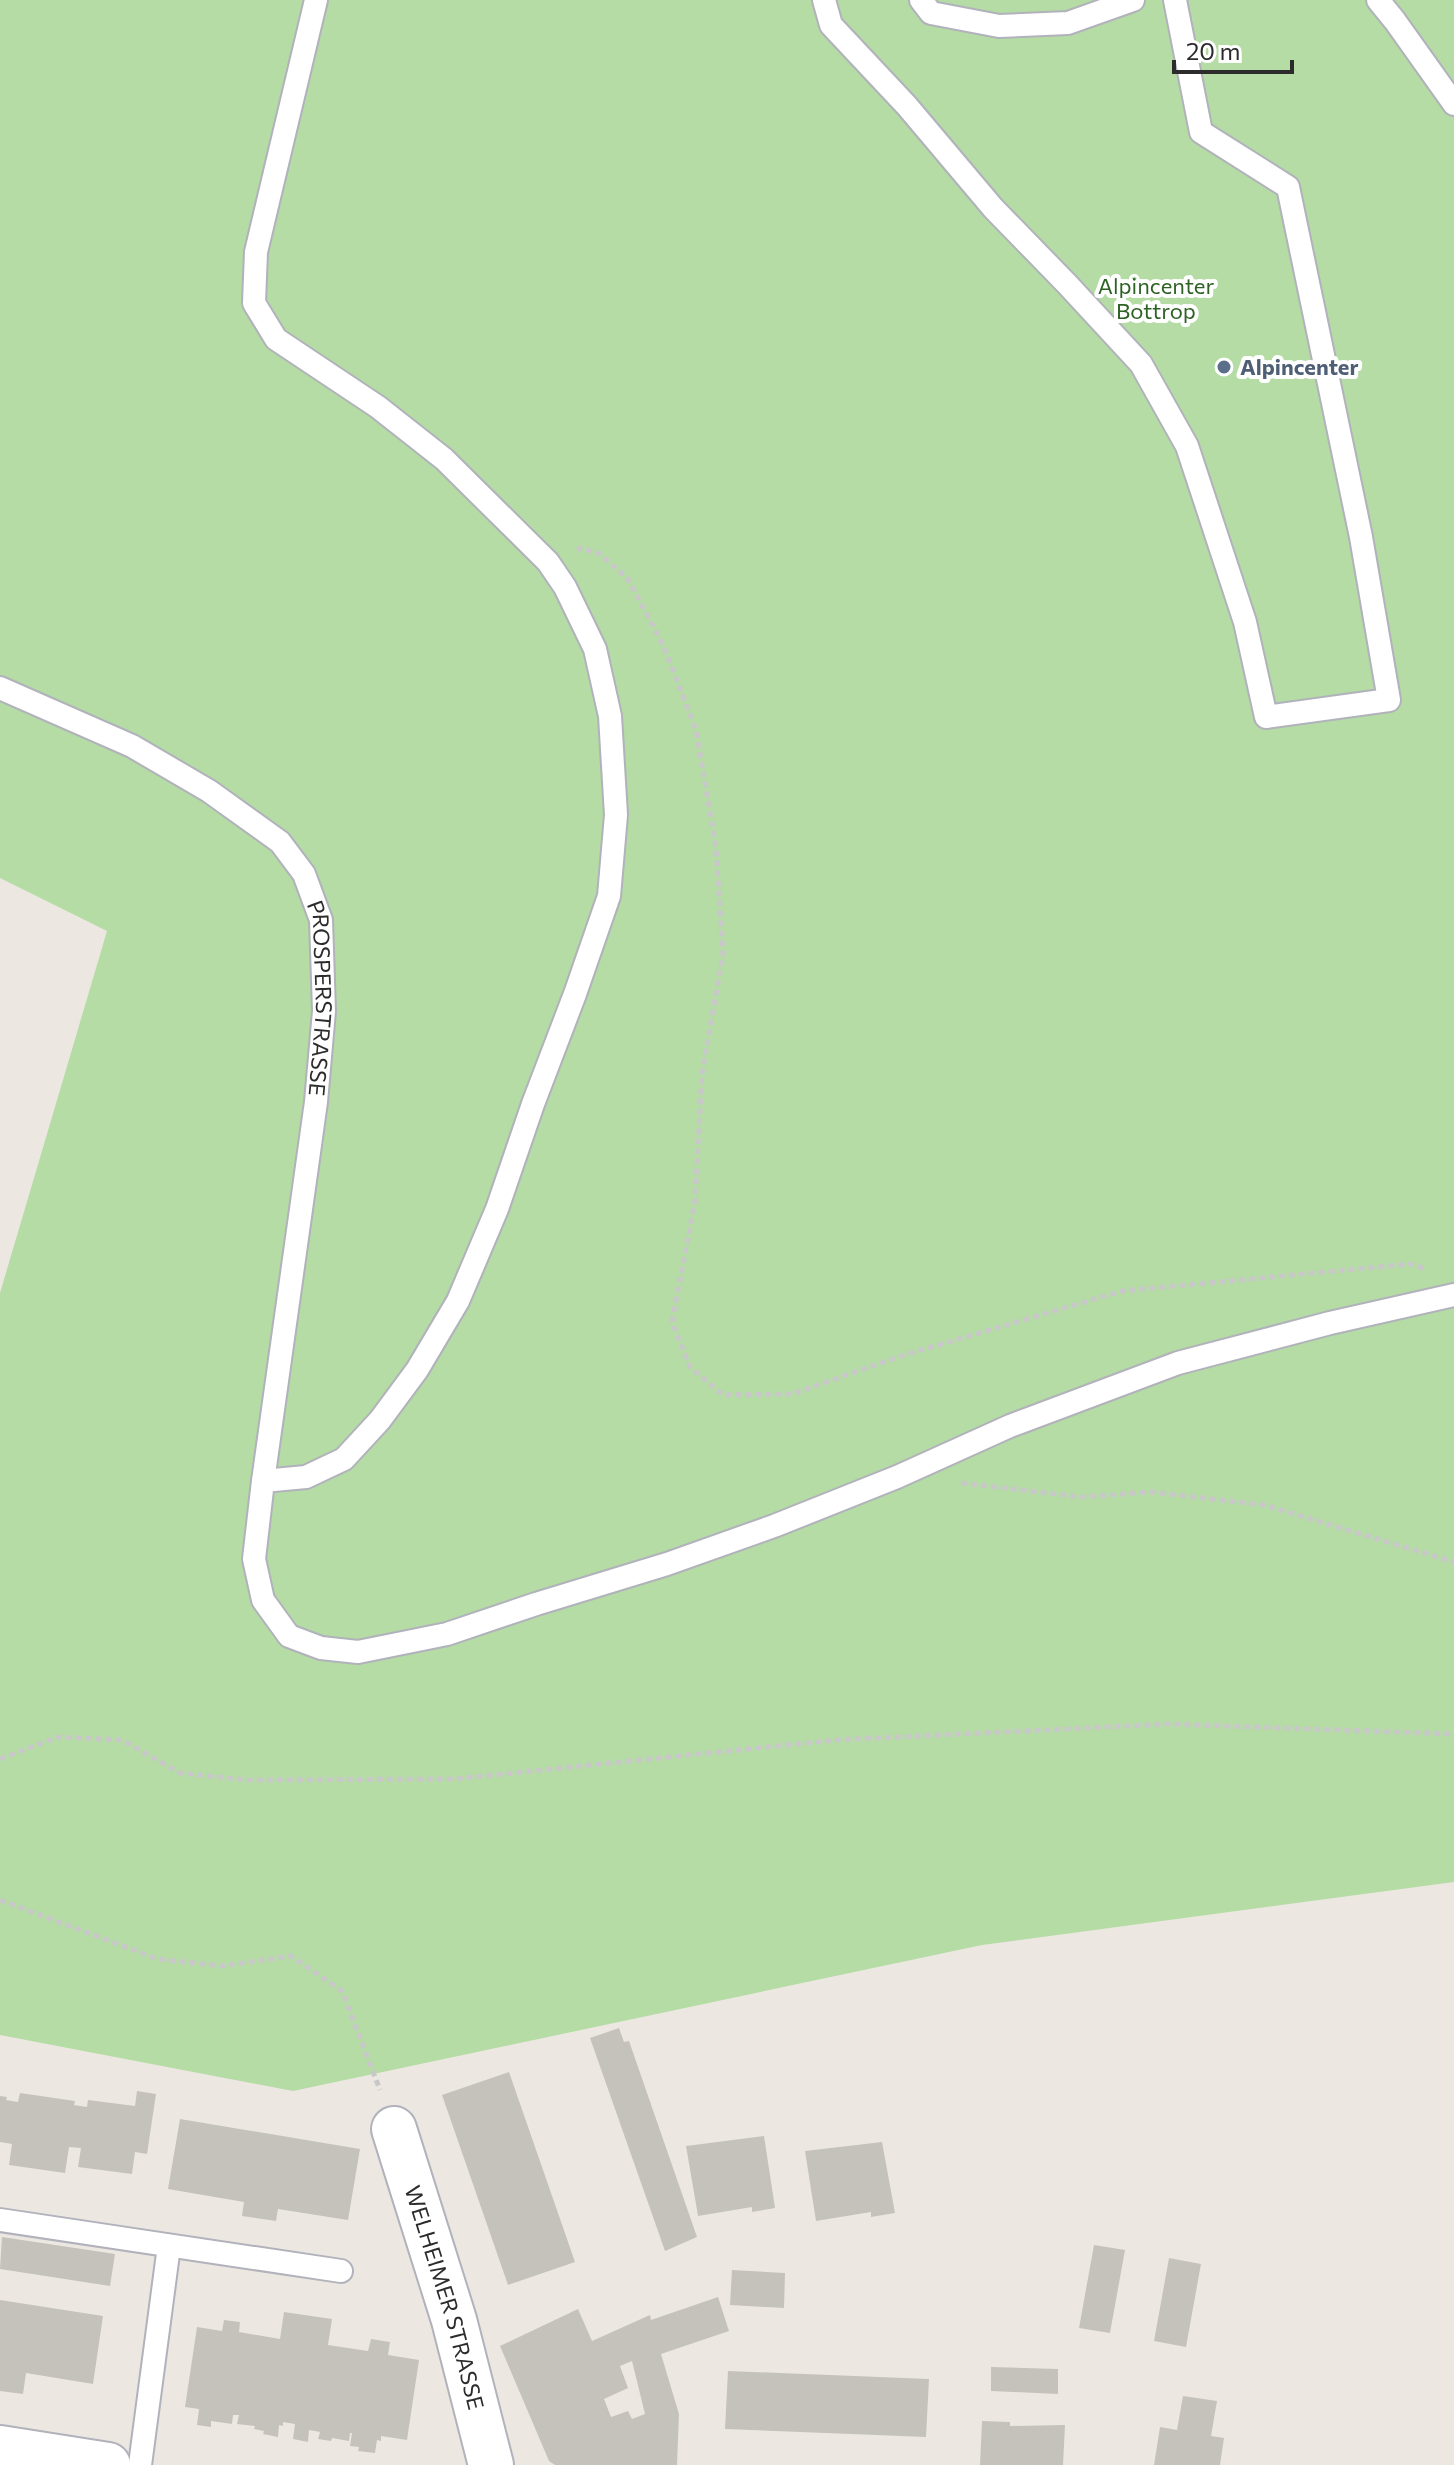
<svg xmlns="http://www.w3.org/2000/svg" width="1454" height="2465" viewBox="0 0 1454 2465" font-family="Commissioner,sans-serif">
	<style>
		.green { fill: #b4dca4 }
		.building { fill: #c5c2bc; fill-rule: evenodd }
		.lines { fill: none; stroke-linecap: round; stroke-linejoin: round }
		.lane-casing { stroke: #b1b2bb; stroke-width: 26 }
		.street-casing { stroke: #b1b2bb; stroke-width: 48 }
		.secondary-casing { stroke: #b1b2bb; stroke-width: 48 }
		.path { stroke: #c8c8c8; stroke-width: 5; stroke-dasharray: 6 4; stroke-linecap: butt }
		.lane { stroke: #fff; stroke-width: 22 }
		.street { stroke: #fff; stroke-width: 44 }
		.secondary { stroke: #fff; stroke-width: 44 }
		.service-dot { fill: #5c6f8a; stroke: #fff; stroke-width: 3 }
		.labels { text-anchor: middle; stroke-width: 8; stroke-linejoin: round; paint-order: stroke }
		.park-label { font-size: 22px; fill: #2d6224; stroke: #fff }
		.service-label { font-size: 22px; font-weight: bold; fill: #4e5e75; stroke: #fff; text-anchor: start }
		.street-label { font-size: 22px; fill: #2c2c2c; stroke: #fff }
	</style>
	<rect width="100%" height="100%" fill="#ece8e1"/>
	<!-- green -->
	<path class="green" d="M 0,0 L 1454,0 L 1454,1882 L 982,1945 L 293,2091 L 0,2035 L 0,1293 L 107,931 L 0,878 Z"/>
	<!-- building -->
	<path class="building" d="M 619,2028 L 624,2042 L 629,2041 L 697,2237 L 665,2251 L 590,2038 Z
		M 509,2072 L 575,2262 L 508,2285 L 442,2095 Z
		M 137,2091 L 156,2094 L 147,2154 L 135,2152 L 132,2174 L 78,2167 L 81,2148 L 69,2147 L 65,2173 L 9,2165 L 12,2144 L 0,2142 L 0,2096 L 7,2097 L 6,2100 L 18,2102 L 20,2093 L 75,2101 L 74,2105 L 87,2107 L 88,2100 L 135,2106 Z
		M 180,2119 L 360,2149 L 348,2220 L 278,2209 L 276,2221 L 242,2216 L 244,2202 L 168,2189 Z
		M 764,2136 L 775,2208 L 752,2212 L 752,2207 L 698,2216 L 686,2146 Z
		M 882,2142 L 895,2213 L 871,2217 L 871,2212 L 816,2221 L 805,2151 Z
		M 2,2237 L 115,2254 L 110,2286 L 0,2269 Z
		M 1094,2245 L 1125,2250 L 1110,2333 L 1079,2328 Z
		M 1169,2258 L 1201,2264 L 1186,2347 L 1154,2341 Z
		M 732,2270 L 785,2273 L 784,2308 L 730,2305 Z
		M 718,2297 L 729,2331 L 661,2354 L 679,2414 L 677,2465 L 555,2465 L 549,2461 L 500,2346 L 578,2309 L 592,2341 L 650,2315 L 651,2320 ZM 632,2361 L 645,2414 L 632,2419 L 628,2411 L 611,2417 L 604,2399 L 628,2388 L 620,2366 Z
		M 0,2300 L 103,2316 L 93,2384 L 26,2373 L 23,2394 L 0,2391 Z
		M 284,2312 L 332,2319 L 328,2345 L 368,2351 L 371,2339 L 390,2342 L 388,2355 L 419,2360 L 407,2440 L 381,2436 L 381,2441 L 377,2440 L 375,2453 L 358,2451 L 359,2447 L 350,2446 L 352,2433 L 350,2433 L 349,2441 L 332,2438 L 331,2441 L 318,2439 L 320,2432 L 309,2430 L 308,2442 L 293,2439 L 295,2424 L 283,2422 L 283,2426 L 279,2425 L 278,2437 L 263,2434 L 264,2431 L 254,2429 L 255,2426 L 237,2424 L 239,2415 L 233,2415 L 232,2424 L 211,2421 L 211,2427 L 197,2425 L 199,2409 L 185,2407 L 197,2327 L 222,2331 L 224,2320 L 240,2322 L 239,2332 L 280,2339 Z
		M 991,2367 L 1058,2369 L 1058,2394 L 991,2391 Z
		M 728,2371 L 929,2379 L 926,2437 L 725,2429 Z
		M 1183,2396 L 1217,2401 L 1211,2436 L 1224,2438 L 1220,2465 L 1154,2465 L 1160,2427 L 1177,2430 Z
		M 982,2421 L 1010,2422 L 1010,2426 L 1065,2425 L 1063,2465 L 980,2465 Z"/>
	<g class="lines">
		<!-- lane casing -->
		<g class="lane-casing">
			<g id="lane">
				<path d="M 316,0 L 256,252 L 254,303 L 276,339 L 378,407 L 444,459 L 548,562 L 565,587 L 595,649 L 610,716 L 616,815 L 609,896 L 575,994 L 533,1104 L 497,1209 L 458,1301 L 417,1370 L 380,1420 L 344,1459 L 306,1477 L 263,1481 L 254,1559 L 263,1600 L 289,1636 L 321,1648 L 358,1652 L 447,1634 L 536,1604 L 667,1564 L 774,1526 L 897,1477 L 1010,1426 L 1178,1363 L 1330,1323 L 1454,1295"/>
				<path d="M 824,0 L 831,25 L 907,106 L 993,208 L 1067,284 L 1141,364 L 1187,446 L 1245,622 L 1266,717 L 1389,700 L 1361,537 L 1288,187 L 1201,132 L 1175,0"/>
				<path d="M 921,0 L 931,13 L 999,26 L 1068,23 L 1133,0"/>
				<path d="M 1378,0 L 1395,21 L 1454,104"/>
				<path id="s1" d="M 0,688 L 132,746 L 209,791 L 280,842 L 304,874 L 321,920 L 324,1011 L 316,1102 L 263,1481"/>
				<path d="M 0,2220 L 341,2271"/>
				<path d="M 140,2465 L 169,2246"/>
			</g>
		</g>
		<!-- street casing -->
		<g class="street-casing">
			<g id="street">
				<path id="s2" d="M 394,2129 L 454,2320 L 491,2465"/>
			</g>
		</g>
		<!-- secondary casing -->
		<g class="secondary-casing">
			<path id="secondary" d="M 0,2448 L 108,2465"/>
		</g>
		<!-- path -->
		<path class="path" d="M 577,550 L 581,548 L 600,554 L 628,579 L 664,647 L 696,730 L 716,848 L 723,954 L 702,1073 L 695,1201 L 672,1322 L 690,1367 L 723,1395 L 792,1394 L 901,1356 L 1122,1291 L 1410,1264 L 1426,1269
			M 961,1483 L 1081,1497 L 1151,1492 L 1264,1505 L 1454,1562
			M 0,1759 L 58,1737 L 122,1740 L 180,1773 L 247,1780 L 454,1779 L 836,1740 L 1169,1724 L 1454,1734
			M 0,1900 L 158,1959 L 222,1966 L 291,1956 L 342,1991 L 380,2090"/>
		<!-- lane -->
		<use href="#lane" class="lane"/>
		<!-- street -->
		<use href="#street" class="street"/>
		<!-- secondary -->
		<use href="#secondary" class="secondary"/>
	</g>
	<!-- markers -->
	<circle class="service-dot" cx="1224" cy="367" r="8"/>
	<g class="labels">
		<!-- park labels -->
		<g class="park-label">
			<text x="1156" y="294">Alpincenter<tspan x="1156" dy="25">Bottrop</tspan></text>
		</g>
		<!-- service labels -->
		<g class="service-label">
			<text x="1240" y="375">Alpincenter</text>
		</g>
		<!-- street labels -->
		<g class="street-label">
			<text dy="8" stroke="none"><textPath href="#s1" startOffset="488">PROSPERSTRASSE</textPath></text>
			<text dy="8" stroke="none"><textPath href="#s2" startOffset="176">WELHEIMER STRASSE</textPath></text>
		</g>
	</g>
	<!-- scale -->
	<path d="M1174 60v12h118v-12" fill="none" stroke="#2c2c2c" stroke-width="4"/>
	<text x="1186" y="60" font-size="24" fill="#2c2c2c" stroke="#ffffff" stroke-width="6" paint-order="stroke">20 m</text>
</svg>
